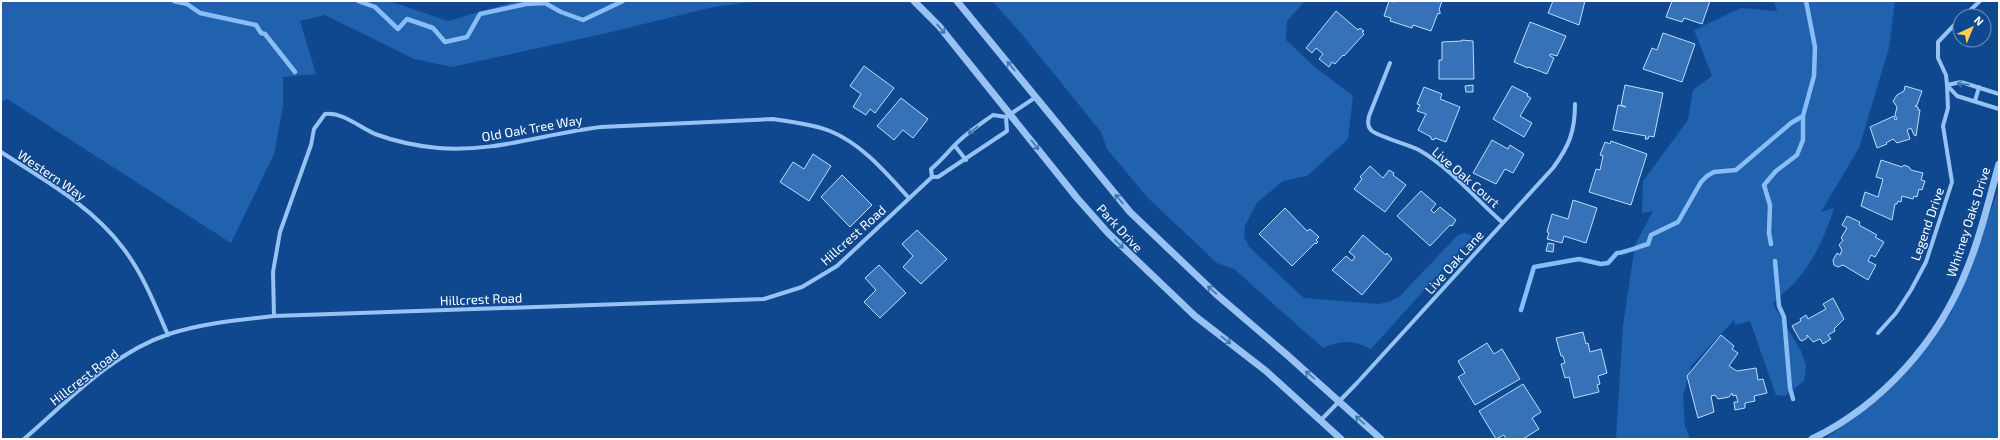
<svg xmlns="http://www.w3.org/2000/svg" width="2000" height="440" viewBox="0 0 2000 440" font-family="'Exo 2',sans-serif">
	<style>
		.green { fill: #2062ae }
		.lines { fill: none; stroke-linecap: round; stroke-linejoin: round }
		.stream { stroke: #88bdf7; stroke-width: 4.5 }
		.building { fill: #3772b8; stroke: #bedcfe }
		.minor { stroke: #97c2f3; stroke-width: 4 }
		.tertiary { stroke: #97c2f3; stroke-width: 7 }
		.oneway { stroke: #3f73b1 }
		.labels { text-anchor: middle; stroke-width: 3; stroke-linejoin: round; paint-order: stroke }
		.street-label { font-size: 13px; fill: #fff; stroke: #0f488e }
	</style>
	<rect width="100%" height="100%" fill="#0f488e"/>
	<!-- green -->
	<path class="green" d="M 1,1 L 389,1 L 448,21 L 517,1 L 608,1 L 617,3 L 618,1 L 760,1 L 713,7 L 607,33 L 452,67 L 414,59 L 325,15 L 300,21 L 316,74 L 283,77 L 283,106 L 274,154 L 231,243 L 7,99 L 1,102 Z
		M 992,1 L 1305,1 L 1287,21 L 1286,40 L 1316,68 L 1353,96 L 1348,139 L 1307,176 L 1283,181 L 1257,203 L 1245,226 L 1244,237 L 1250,248 L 1304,298 L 1378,304 L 1388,302 L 1399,297 L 1458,235 L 1464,233 L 1471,235 L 1472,237 L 1371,349 C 1353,340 1341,340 1323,348 L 1234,269 L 1217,263 L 1147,197 L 1107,149 L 1101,132 L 1020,32 Z
		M 1774,1 L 1895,1 L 1889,48 L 1859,148 L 1821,212 L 1834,208 C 1826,233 1818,253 1801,275 C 1794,286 1781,293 1773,304 L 1801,351 L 1806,365 L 1804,381 L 1785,396 L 1776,395 L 1750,321 L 1735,325 L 1734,320 L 1691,366 L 1683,396 L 1685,426 L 1690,439 L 1616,439 L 1623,326 L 1635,245 L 1653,211 L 1642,213 L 1643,181 L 1688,120 L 1693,90 L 1712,76 L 1694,30 L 1741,8 L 1777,11 Z
		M 1999,189 L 1999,439 L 1825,439 L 1876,401 L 1951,313 Z"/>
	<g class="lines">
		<!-- stream -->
		<path class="stream" d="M 174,1 L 187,4 L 200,13 L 256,25 L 261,33 L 265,34 L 295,72
			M 358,1 L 375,7 L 398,29 L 407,19 L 433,28 L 445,42 L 467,37 L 480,14 L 526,4 L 545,3 L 561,12 L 583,20 L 623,1
			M 1771,244 L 1769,233 L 1770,205 L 1764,185 L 1776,171 L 1797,155 L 1803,140 L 1803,116
			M 1775,261 L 1779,306 L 1784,317 L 1790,388 L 1793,399
			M 1521,310 L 1534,267 L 1579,259 L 1601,264 L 1608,263 L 1617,253 C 1623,253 1641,246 1648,244 L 1651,235 L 1678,222 L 1701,182 L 1707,176 L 1714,172 L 1736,170 L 1791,123 L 1803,116 L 1814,76 L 1815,47 L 1806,1"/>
	</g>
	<!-- building -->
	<path class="building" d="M 1389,1 L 1395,2 L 1395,1 L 1442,1 L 1439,10 L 1440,11 L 1440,14 L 1438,13 L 1431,31 L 1413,25 L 1412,28 L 1390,21 L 1391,18 L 1384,16 Z
		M 1553,1 L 1585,1 L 1579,25 L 1548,13 Z
		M 1672,1 L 1710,1 L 1702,24 L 1684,18 L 1682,22 L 1666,17 Z
		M 1336,11 L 1358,30 L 1360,28 L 1364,31 L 1362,32 L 1364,34 L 1344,56 L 1343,55 L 1335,64 L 1332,62 L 1329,67 L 1319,59 L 1323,54 L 1316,48 L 1312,53 L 1306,48 Z
		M 1530,22 L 1566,36 L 1557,56 L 1550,54 L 1550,56 L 1554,58 L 1547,74 L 1529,67 L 1528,68 L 1514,62 Z
		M 1663,33 L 1695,44 L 1682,82 L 1643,69 L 1652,48 L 1657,50 Z
		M 1462,40 L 1473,41 L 1474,79 L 1439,79 L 1439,60 L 1442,60 L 1442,42 L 1462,41 Z
		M 864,66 L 894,88 L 875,113 L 870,109 L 866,115 L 853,107 L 861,94 L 850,86 Z
		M 1473,85 L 1473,92 L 1466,92 L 1465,86 Z
		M 1625,85 L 1663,93 L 1654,137 L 1649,136 L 1648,139 L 1645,139 L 1646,136 L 1613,130 L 1618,105 L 1626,107 L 1621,105 Z
		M 1512,86 L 1528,94 L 1527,96 L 1531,98 L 1520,116 L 1532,123 L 1524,137 L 1493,119 Z
		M 1905,86 L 1922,91 L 1917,105 L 1915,106 L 1918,107 L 1918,110 L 1920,110 L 1916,136 L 1914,135 L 1911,128 L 1907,130 L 1910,139 L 1897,143 L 1893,139 L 1886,143 L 1887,144 L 1877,148 L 1870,127 L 1894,116 L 1895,120 L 1897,119 L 1895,115 L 1897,107 L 1893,101 L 1897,95 L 1904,91 Z
		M 1424,87 L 1442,94 L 1440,99 L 1460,107 L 1446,142 L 1435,138 L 1434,140 L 1431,139 L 1431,137 L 1418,130 L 1426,114 L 1417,111 L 1420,105 L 1417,104 Z
		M 901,98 L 928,119 L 913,138 L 903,130 L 894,140 L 877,126 Z
		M 1492,140 L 1508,149 L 1510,145 L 1524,154 L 1513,173 L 1505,169 L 1496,184 L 1473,173 Z
		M 1611,141 L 1647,154 L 1631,205 L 1589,192 L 1596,169 L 1600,170 L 1603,156 L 1600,155 L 1605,142 L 1610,144 Z
		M 813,154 L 831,166 L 809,201 L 780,182 L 793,162 L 804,169 Z
		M 1881,160 L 1902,167 L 1904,165 L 1909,167 L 1911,170 L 1923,173 L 1921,180 L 1925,181 L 1922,190 L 1919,189 L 1917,197 L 1914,196 L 1913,199 L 1902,196 L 1901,202 L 1898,201 L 1897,204 L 1895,204 L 1892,220 L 1861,206 L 1865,192 L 1878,197 L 1883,179 L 1876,177 Z
		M 1370,166 L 1383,178 L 1389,170 L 1394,173 L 1393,175 L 1406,185 L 1385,212 L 1354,189 L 1362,179 L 1360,177 Z
		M 842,175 L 872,205 L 850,227 L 821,197 Z
		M 1421,191 L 1436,204 L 1431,210 L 1434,213 L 1440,207 L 1456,220 L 1452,226 L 1450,225 L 1430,246 L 1397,216 Z
		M 1573,200 L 1597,208 L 1586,243 L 1564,236 L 1562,243 L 1547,239 L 1549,233 L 1547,232 L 1552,214 L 1568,219 Z
		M 1285,208 L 1307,231 L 1310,229 L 1319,237 L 1316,240 L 1318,242 L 1316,244 L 1315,243 L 1292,266 L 1259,234 Z
		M 1847,216 L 1860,222 L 1859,225 L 1877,235 L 1875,237 L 1884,242 L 1875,257 L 1871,255 L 1868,261 L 1876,265 L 1868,280 L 1843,265 L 1838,267 L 1834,265 L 1833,260 L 1837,253 L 1840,255 L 1842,250 L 1839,245 L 1843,240 L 1841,238 L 1847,228 L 1842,225 Z
		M 917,230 L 947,259 L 921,284 L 903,267 L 913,256 L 902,244 Z
		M 1363,235 L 1386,255 L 1387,253 L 1392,259 L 1362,295 L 1332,270 L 1346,256 L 1352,261 L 1355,257 L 1349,252 Z
		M 1548,243 L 1554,244 L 1553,252 L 1546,251 Z
		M 879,265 L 906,293 L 880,318 L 864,302 L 876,290 L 865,278 Z
		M 1833,298 L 1844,319 L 1834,329 L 1835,331 L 1828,335 L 1831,339 L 1823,344 L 1820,339 L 1813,342 L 1807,335 L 1807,338 L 1802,341 L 1800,340 L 1792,326 L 1801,321 L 1800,319 L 1806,315 L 1808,319 L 1826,309 L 1823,304 Z
		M 1583,332 L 1586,344 L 1588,343 L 1590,352 L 1601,349 L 1607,373 L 1598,376 L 1600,384 L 1597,385 L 1599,392 L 1574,398 L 1569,377 L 1565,378 L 1561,364 L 1565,363 L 1563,356 L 1561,356 L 1556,338 Z
		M 1721,335 L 1734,346 L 1732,349 L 1738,353 L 1729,366 L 1737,371 L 1756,368 L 1758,380 L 1763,379 L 1767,393 L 1754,396 L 1755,401 L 1745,403 L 1745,408 L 1735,410 L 1734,402 L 1738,402 L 1736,395 L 1733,396 L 1732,393 L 1729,397 L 1718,399 L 1715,395 L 1711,396 L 1714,412 L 1698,418 L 1687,376 Z
		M 1487,343 L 1494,354 L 1502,349 L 1520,379 L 1475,405 L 1458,377 L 1465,373 L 1458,361 Z
		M 1523,384 L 1541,412 L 1532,418 L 1539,429 L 1523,439 L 1506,439 L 1504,435 L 1496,439 L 1479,411 Z"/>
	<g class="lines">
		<!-- minor -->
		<path class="minor" d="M 1964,16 L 1980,1
			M 1390,63 L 1369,116 C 1368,121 1367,126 1371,130 C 1374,135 1409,145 1419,150 C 1449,167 1477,200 1503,223
			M 1999,94 L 1961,82 L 1947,85 L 1957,96 L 1999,109
			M 1975,101 L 1979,87
			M 955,146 L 966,160
			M 1,152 C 44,180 92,206 123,248 C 143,274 155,305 168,335
			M 932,177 L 931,169 C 942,160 950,149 960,140 C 970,131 982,123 993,115 L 1006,117 L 1036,97
			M 932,177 L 938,177 L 1007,131 L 1006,117
			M 274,316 L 273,272 L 280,232 L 311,145 L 314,129 L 325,114 C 343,112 359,127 375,134 C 394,141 417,146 438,148 C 493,153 547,133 601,127 L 773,119 C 792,122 812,124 830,131 C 862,144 886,173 909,198
			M 1878,333 L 1896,313 L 1911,290 L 1926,262 L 1952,182 L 1943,126 L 1948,108 L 1947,85 L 1946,75 L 1938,58 L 1938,42 L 1960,19
			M 1321,420 L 1357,383 L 1553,168 C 1569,146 1575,132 1575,104
			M 24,439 C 68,401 112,353 169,334 C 203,323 238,320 274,316 L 764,299 L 802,287 L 837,266 L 932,177"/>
		<!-- tertiary -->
		<path class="tertiary" d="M 914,1 L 939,26 L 1077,198 L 1108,233 L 1195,316 L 1266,371 L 1341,439
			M 957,1 L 1130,212 L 1216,294 L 1286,354 L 1381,439
			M 1812,439 C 1882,405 1939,341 1967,269 C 1981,236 1989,199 1999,164"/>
	</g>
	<!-- one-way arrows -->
	<defs><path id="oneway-shaft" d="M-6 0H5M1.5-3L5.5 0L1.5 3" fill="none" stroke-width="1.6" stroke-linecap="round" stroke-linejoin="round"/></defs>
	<g class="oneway">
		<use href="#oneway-shaft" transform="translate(941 29) rotate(49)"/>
		<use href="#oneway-shaft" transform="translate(1011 66) rotate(-129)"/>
		<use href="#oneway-shaft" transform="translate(1963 84) rotate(-174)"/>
		<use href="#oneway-shaft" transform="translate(973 130) rotate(142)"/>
		<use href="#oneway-shaft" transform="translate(1035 145) rotate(52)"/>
		<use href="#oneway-shaft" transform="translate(1119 199) rotate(-131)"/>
		<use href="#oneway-shaft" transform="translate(1119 244) rotate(45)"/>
		<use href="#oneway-shaft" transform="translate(1212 290) rotate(-138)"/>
		<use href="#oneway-shaft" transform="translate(1226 340) rotate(38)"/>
		<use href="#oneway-shaft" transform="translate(1310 375) rotate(-138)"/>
		<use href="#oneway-shaft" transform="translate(1360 420) rotate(-138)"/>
	</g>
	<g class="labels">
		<!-- street labels -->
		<g class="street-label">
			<text transform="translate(532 128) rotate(-10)" y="5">Old Oak Tree Way</text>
			<text transform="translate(52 175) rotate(34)" y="5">Western Way</text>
			<text transform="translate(1466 177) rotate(41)" y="5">Live Oak Court</text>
			<text transform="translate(1968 222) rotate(-72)" y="5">Whitney Oaks Drive</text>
			<text transform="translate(1927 224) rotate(-71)" y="5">Legend Drive</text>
			<text transform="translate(1120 228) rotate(47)" y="5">Park Drive</text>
			<text transform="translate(853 235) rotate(-42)" y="5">Hillcrest Road</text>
			<text transform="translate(1454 262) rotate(-48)" y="5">Live Oak Lane</text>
			<text transform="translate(481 299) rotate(-2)" y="5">Hillcrest Road</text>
			<text transform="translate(84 377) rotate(-38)" y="5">Hillcrest Road</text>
		</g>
	</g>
	<!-- border -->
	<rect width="2000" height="440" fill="none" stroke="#ffffff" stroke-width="4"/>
	<!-- north arrow -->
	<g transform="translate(1972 28) rotate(44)"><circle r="19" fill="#0f488e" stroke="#6f91bb"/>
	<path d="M0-3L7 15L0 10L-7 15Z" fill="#ffcd59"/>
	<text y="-6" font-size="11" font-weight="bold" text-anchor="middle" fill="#ffffff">N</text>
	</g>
</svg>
